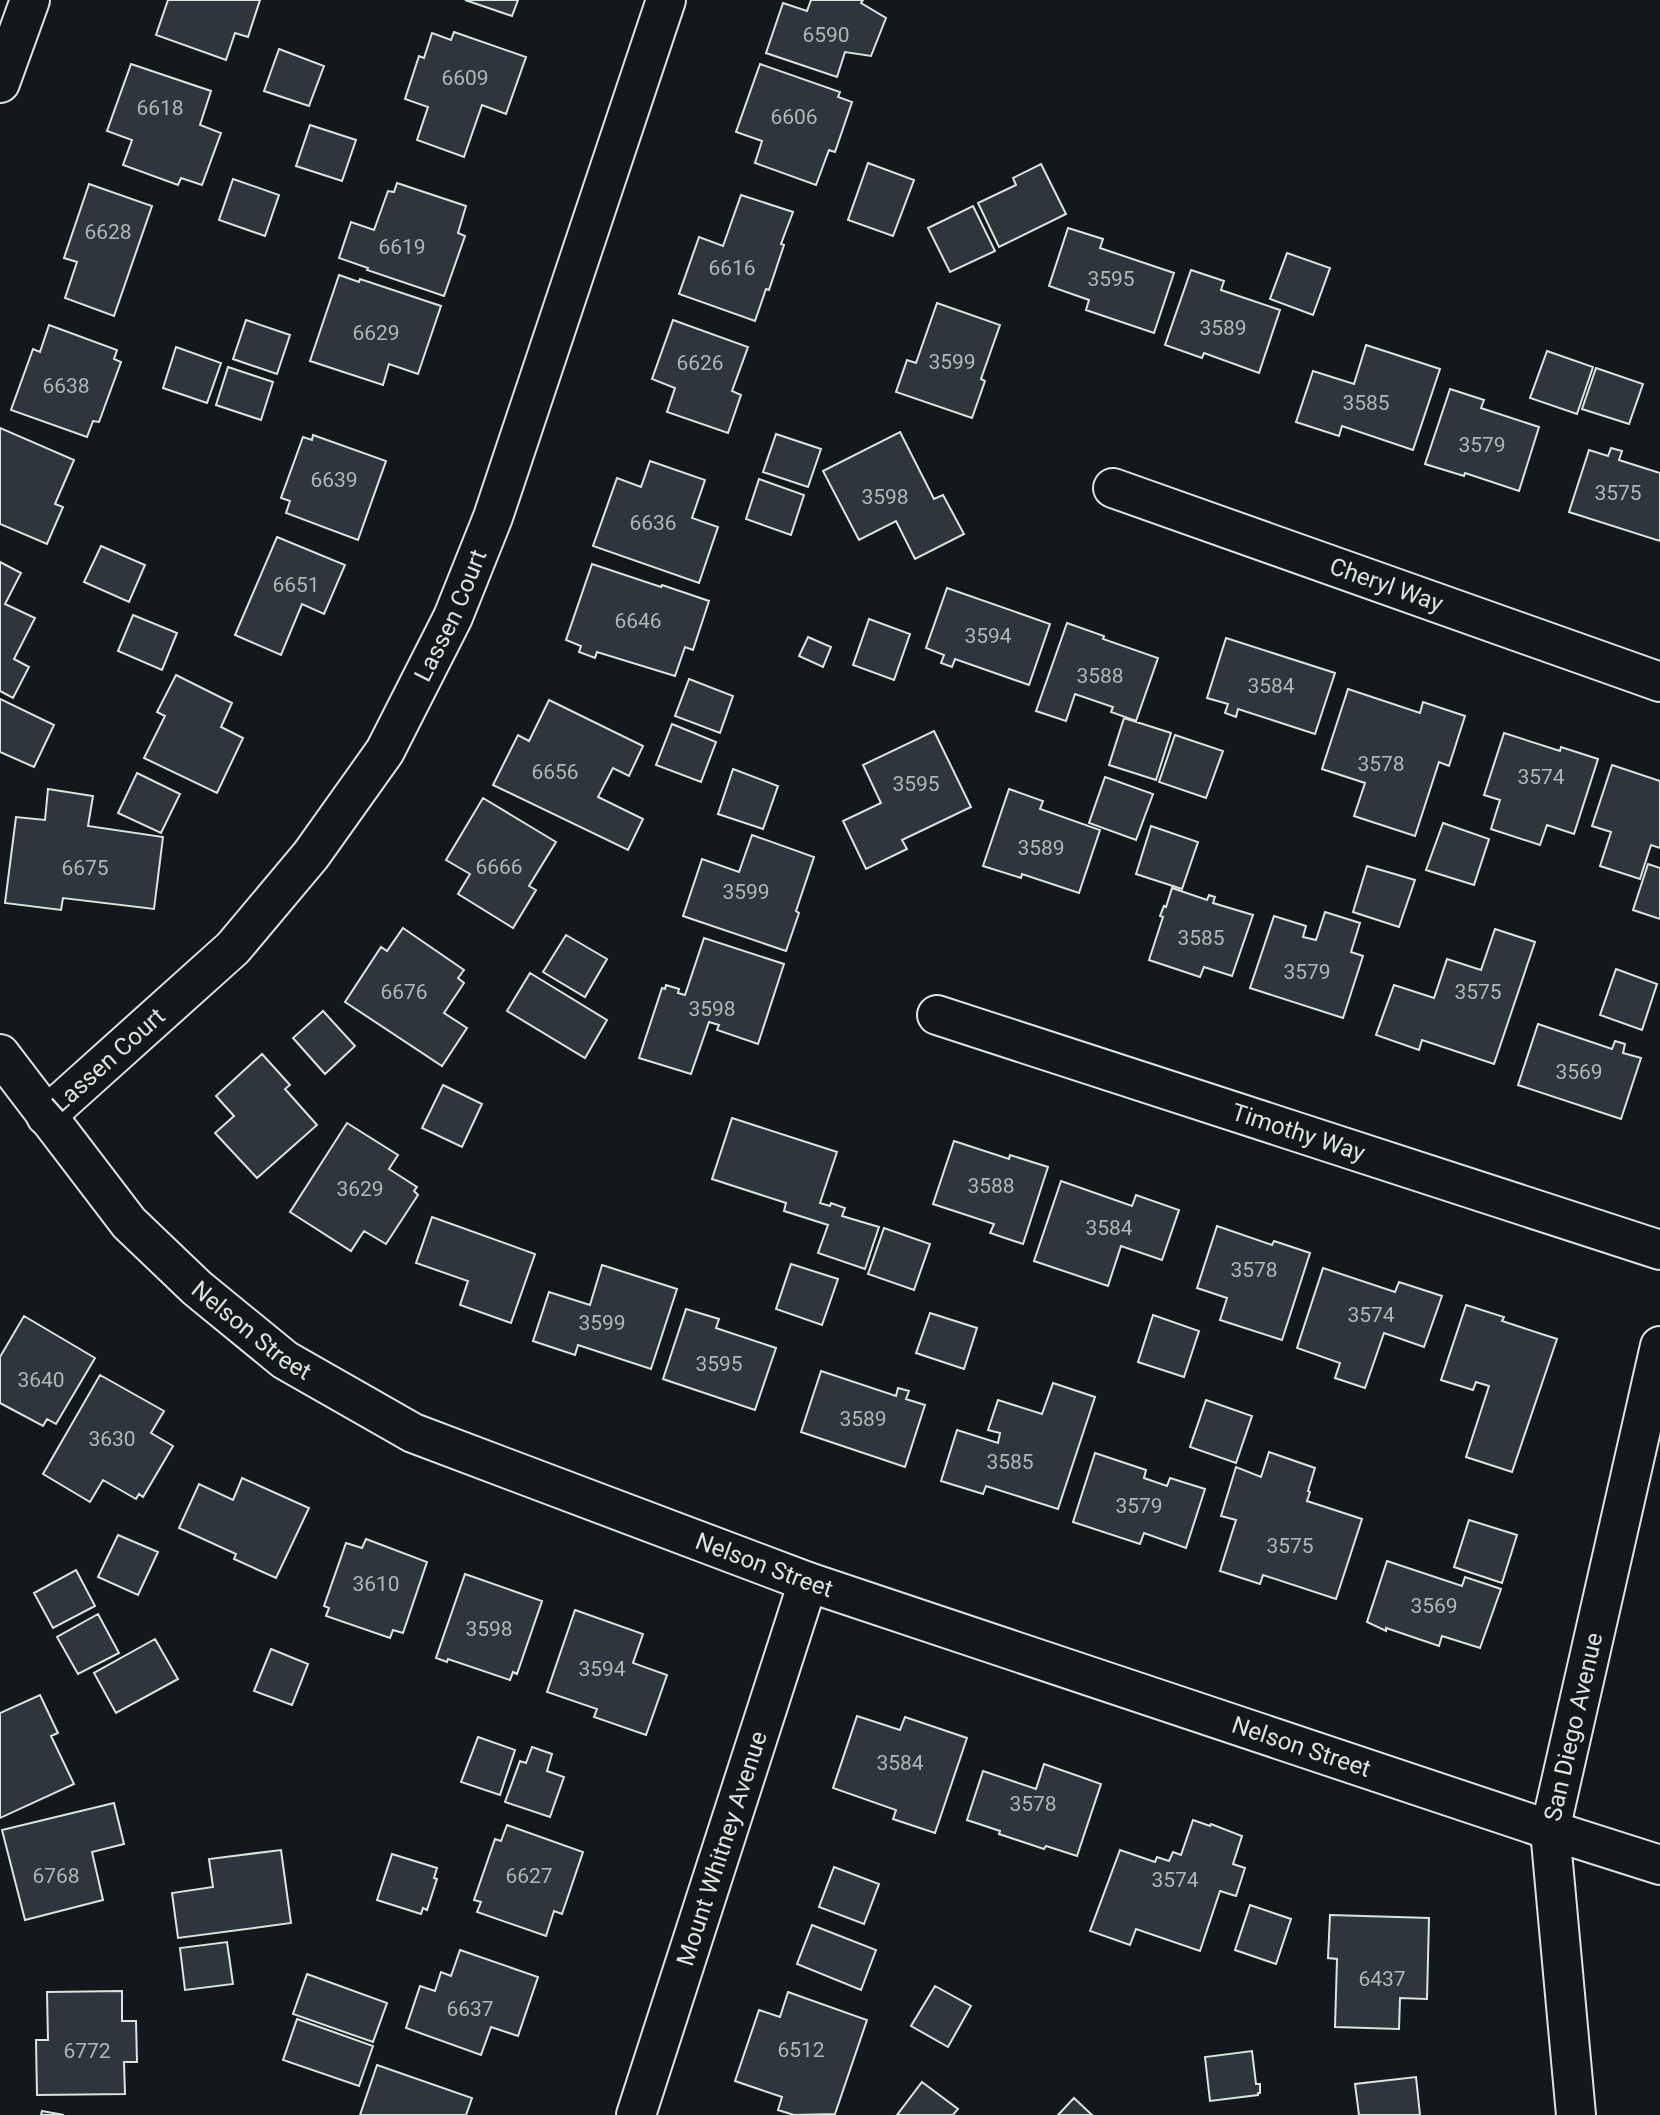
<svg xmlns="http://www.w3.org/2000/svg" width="1660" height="2115" viewBox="0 0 1660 2115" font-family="Roboto,sans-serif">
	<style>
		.building { fill: #2c363c; stroke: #d8e6dc; stroke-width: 2 }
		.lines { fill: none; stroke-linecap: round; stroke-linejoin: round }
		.minor-casing { stroke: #d8e6dc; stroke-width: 42 }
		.minor { stroke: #14181c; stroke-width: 38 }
		.labels { text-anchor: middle; stroke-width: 5; stroke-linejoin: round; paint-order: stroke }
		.number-label { font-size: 21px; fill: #adbab4 }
		.street-label { font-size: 24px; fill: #d8e6dc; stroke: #14181c }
	</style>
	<rect width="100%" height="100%" fill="#14181c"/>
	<!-- building -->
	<path class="building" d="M 168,0 L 260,0 L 248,37 L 235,33 L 226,60 L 156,35 Z
		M 465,0 L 518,0 L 512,16 Z
		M 811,0 L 863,0 L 861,3 L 886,18 L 871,56 L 845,52 L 837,77 L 766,53 L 783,3 L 807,11 Z
		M 454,32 L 526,57 L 506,114 L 482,105 L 464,157 L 417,140 L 428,107 L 405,99 L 419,56 L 424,58 L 432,33 L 451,40 Z
		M 279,49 L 324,66 L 309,106 L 264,91 Z
		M 131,64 L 211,91 L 200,125 L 221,133 L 202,185 L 181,178 L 178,185 L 123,165 L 132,140 L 107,131 Z
		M 760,64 L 840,92 L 838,97 L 852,102 L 835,152 L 829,150 L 816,185 L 755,163 L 762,141 L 736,132 Z
		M 310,125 L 356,140 L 342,181 L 296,166 Z
		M 868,163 L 914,180 L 893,236 L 848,220 Z
		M 1041,164 L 1066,214 L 999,247 L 978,203 L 1016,185 L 1013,178 Z
		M 233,179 L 279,195 L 265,236 L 219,220 Z
		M 397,183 L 466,206 L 458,233 L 465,236 L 444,296 L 367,270 L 368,268 L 339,258 L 351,222 L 374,230 L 388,191 L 394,192 Z
		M 89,184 L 152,206 L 114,316 L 65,298 L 77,262 L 64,258 Z
		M 741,195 L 793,212 L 781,244 L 784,245 L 769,290 L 766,289 L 755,321 L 679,294 L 699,237 L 723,246 Z
		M 973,206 L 995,251 L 950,272 L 928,228 Z
		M 1068,228 L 1103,239 L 1100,248 L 1174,273 L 1154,333 L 1086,310 L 1089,300 L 1049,286 Z
		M 1287,253 L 1330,268 L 1313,315 L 1270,299 Z
		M 1191,270 L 1224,281 L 1221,290 L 1280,310 L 1259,373 L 1204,353 L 1202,358 L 1165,345 Z
		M 339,275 L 359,282 L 360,279 L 441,306 L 418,374 L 389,364 L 383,385 L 310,361 Z
		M 937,303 L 1000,325 L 981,379 L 985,381 L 972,418 L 896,392 L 907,360 L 916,363 Z
		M 246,320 L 290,335 L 277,374 L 233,359 Z
		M 673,320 L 748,347 L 732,391 L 741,395 L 728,433 L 667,412 L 675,388 L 652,379 Z
		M 49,325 L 117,350 L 114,359 L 121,362 L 99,422 L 93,421 L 87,437 L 11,410 L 33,349 L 40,352 Z
		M 1366,345 L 1440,369 L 1413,450 L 1342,426 L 1339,436 L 1296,422 L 1313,371 L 1354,384 Z
		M 176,347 L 221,363 L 207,403 L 163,388 Z
		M 1547,351 L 1593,367 L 1577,414 L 1530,398 Z
		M 228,367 L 273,382 L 261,420 L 216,405 Z
		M 1596,368 L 1643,384 L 1629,424 L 1582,409 Z
		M 1450,389 L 1484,400 L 1481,408 L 1539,427 L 1519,491 L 1465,473 L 1464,476 L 1425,464 Z
		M 0,428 L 74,460 L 55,504 L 63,507 L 47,544 L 0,524 Z
		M 900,432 L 934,499 L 943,495 L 964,534 L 915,559 L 896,521 L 859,540 L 823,471 Z
		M 776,434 L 821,449 L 808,487 L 763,472 Z
		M 313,435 L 386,461 L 358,540 L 286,513 L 290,501 L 281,498 L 303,437 L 312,440 Z
		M 1611,448 L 1622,451 L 1619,460 L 1660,473 L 1660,541 L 1569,512 L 1589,450 L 1608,456 Z
		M 650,461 L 705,480 L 692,518 L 718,527 L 699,583 L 593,546 L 617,478 L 641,487 Z
		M 759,479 L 804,495 L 791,535 L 746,519 Z
		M 277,537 L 345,565 L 324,614 L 302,604 L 281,655 L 235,635 Z
		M 101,546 L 145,565 L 129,602 L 84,582 Z
		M 0,562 L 21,573 L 5,604 L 35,618 L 14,659 L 29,667 L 13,698 L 0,691 Z
		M 592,564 L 661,587 L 662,585 L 709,601 L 693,650 L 685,647 L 675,676 L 597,652 L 595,658 L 579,652 L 581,646 L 566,640 Z
		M 947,588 L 1050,624 L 1029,685 L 955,659 L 952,667 L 941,663 L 944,655 L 926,648 Z
		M 133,615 L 177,633 L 162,670 L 118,651 Z
		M 869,619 L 910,634 L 894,680 L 853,665 Z
		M 1067,623 L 1104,636 L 1103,639 L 1158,658 L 1136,721 L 1111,712 L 1113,707 L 1075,694 L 1066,721 L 1036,711 Z
		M 808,637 L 831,647 L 823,667 L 799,656 Z
		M 1226,638 L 1335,673 L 1315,734 L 1238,709 L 1236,717 L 1225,713 L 1228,704 L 1207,698 Z
		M 176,675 L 232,703 L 221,727 L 243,738 L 217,793 L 144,758 L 165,716 L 157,712 Z
		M 689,679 L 733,696 L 720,733 L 675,716 Z
		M 1348,689 L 1420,713 L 1423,702 L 1465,716 L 1449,766 L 1439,762 L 1415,836 L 1354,816 L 1365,783 L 1322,769 Z
		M 0,699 L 54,725 L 34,767 L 0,752 Z
		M 549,700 L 643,746 L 629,776 L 613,768 L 598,797 L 643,819 L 628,850 L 493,785 L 518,735 L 529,741 Z
		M 1124,718 L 1171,733 L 1156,780 L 1109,765 Z
		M 672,724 L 716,742 L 701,782 L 656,765 Z
		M 934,731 L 971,807 L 902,840 L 907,849 L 866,869 L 843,821 L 881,803 L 863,765 Z
		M 1504,733 L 1560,751 L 1561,747 L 1598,759 L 1574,834 L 1547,825 L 1540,845 L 1491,829 L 1500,800 L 1484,795 Z
		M 1175,735 L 1223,751 L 1206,798 L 1159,782 Z
		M 1612,765 L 1660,781 L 1660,848 L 1651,845 L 1640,879 L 1600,866 L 1611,832 L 1592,826 Z
		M 733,769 L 778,786 L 763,829 L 718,814 Z
		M 137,773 L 180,794 L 161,833 L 118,813 Z
		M 1105,777 L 1153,794 L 1136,840 L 1089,823 Z
		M 48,789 L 93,796 L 88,826 L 163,837 L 154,909 L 63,898 L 61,910 L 5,903 L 16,817 L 45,820 Z
		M 1009,789 L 1043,801 L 1040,809 L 1100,830 L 1079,893 L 1022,874 L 1021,878 L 983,866 Z
		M 483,798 L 556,842 L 529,886 L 536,890 L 513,928 L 458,894 L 470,874 L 446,860 Z
		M 1443,823 L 1489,839 L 1474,885 L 1426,870 Z
		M 1151,826 L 1198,842 L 1182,889 L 1136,874 Z
		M 752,835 L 814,857 L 796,911 L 799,913 L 786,951 L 683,916 L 702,859 L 739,872 Z
		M 1648,864 L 1660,868 L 1660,919 L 1633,910 Z
		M 1367,866 L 1415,880 L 1399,927 L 1353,912 Z
		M 1172,888 L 1207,900 L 1209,895 L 1215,897 L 1213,903 L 1253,915 L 1232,976 L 1204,967 L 1200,977 L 1149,960 L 1163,917 L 1160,916 L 1164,906 L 1166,907 Z
		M 1325,912 L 1360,923 L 1351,952 L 1363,956 L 1343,1018 L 1250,988 L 1274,916 L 1306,926 L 1303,937 L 1316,940 Z
		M 403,928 L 464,970 L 458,978 L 464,983 L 444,1013 L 467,1028 L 442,1066 L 345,1002 L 381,947 L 387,951 Z
		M 1495,929 L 1535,942 L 1494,1064 L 1422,1040 L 1419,1050 L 1376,1035 L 1394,985 L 1434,998 L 1447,959 L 1481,970 Z
		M 566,935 L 607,959 L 585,997 L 543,972 Z
		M 704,938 L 784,964 L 758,1044 L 717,1030 L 719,1025 L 709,1022 L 691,1074 L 639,1058 L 662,988 L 665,989 L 666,985 L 679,989 L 678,993 L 685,995 Z
		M 1616,969 L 1657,984 L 1642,1030 L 1600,1015 Z
		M 530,973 L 607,1020 L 585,1058 L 507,1011 Z
		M 323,1011 L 355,1046 L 325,1074 L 293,1038 Z
		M 1538,1024 L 1612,1049 L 1615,1041 L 1625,1044 L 1623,1053 L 1641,1058 L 1621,1119 L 1518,1085 Z
		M 262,1054 L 290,1085 L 285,1089 L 317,1125 L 257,1178 L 215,1133 L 234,1116 L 216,1096 Z
		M 443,1085 L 482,1104 L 462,1147 L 422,1128 Z
		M 732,1118 L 837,1152 L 820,1203 L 830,1206 L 831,1203 L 845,1208 L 842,1216 L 879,1227 L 865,1269 L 818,1253 L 828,1225 L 784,1211 L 786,1203 L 712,1179 Z
		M 347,1123 L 398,1155 L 389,1169 L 417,1187 L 414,1191 L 418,1195 L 386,1244 L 364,1231 L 351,1251 L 290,1212 Z
		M 954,1141 L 1009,1159 L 1010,1155 L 1048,1167 L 1023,1244 L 990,1233 L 994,1224 L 933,1204 Z
		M 1061,1181 L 1132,1206 L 1136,1195 L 1179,1210 L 1162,1260 L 1121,1246 L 1108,1286 L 1034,1261 Z
		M 432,1217 L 535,1254 L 511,1323 L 460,1305 L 468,1281 L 416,1263 Z
		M 1217,1226 L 1272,1245 L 1274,1241 L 1310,1253 L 1282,1340 L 1220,1320 L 1227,1298 L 1197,1288 Z
		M 884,1228 L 930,1244 L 914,1290 L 868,1274 Z
		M 791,1264 L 838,1279 L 822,1325 L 776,1309 Z
		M 602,1265 L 677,1289 L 651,1369 L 578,1345 L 575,1355 L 533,1341 L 549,1292 L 590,1305 Z
		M 1323,1268 L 1395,1292 L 1399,1282 L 1442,1296 L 1424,1347 L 1384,1333 L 1365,1388 L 1335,1378 L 1340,1363 L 1297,1348 Z
		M 1466,1305 L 1504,1317 L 1502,1321 L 1557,1339 L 1512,1472 L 1466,1457 L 1489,1386 L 1476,1382 L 1473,1390 L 1441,1380 Z
		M 686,1309 L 719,1319 L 716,1328 L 776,1348 L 755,1410 L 663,1379 Z
		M 930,1313 L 977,1328 L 964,1369 L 916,1353 Z
		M 1153,1315 L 1199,1331 L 1184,1377 L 1138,1362 Z
		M 24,1316 L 95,1358 L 56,1424 L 47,1419 L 43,1426 L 0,1403 L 0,1357 Z
		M 821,1371 L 896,1396 L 898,1388 L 909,1391 L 906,1399 L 925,1405 L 905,1467 L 801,1432 Z
		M 100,1375 L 164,1411 L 151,1433 L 173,1446 L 143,1497 L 139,1494 L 136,1499 L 103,1480 L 90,1502 L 43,1474 Z
		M 1053,1383 L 1095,1397 L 1058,1509 L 986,1486 L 983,1494 L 941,1481 L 957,1430 L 998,1443 L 1000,1433 L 988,1430 L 998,1400 L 1042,1414 Z
		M 1206,1400 L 1252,1416 L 1236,1463 L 1190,1447 Z
		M 1269,1452 L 1315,1468 L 1308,1491 L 1310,1492 L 1307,1501 L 1362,1519 L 1336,1599 L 1263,1575 L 1260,1584 L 1220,1571 L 1236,1520 L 1221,1516 L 1236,1467 L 1261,1477 Z
		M 1095,1453 L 1146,1470 L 1144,1478 L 1167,1486 L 1170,1478 L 1205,1489 L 1186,1548 L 1144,1533 L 1140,1544 L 1073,1522 Z
		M 242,1478 L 309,1508 L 276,1578 L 234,1559 L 236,1554 L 179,1528 L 199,1484 L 233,1500 Z
		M 1469,1520 L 1517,1535 L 1502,1583 L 1454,1567 Z
		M 118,1535 L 158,1552 L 138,1595 L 98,1577 Z
		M 366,1539 L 427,1562 L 403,1633 L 393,1630 L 390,1638 L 326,1616 L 329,1608 L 324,1606 L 346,1543 L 362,1548 Z
		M 1387,1561 L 1462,1586 L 1465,1577 L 1501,1589 L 1480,1648 L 1442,1636 L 1439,1646 L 1386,1628 L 1386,1631 L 1367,1622 Z
		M 76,1570 L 95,1606 L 53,1628 L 34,1593 Z
		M 465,1574 L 542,1601 L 517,1674 L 513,1672 L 510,1680 L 448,1659 L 447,1662 L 436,1658 Z
		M 575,1610 L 643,1634 L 633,1663 L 667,1675 L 646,1735 L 594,1717 L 597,1709 L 547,1692 Z
		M 98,1614 L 119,1653 L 78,1674 L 57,1637 Z
		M 155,1639 L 178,1679 L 116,1713 L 94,1673 Z
		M 271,1649 L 308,1664 L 292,1705 L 254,1691 Z
		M 40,1695 L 58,1733 L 51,1736 L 74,1784 L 0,1818 L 0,1713 Z
		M 857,1716 L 900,1730 L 905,1717 L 967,1738 L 935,1833 L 893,1819 L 896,1810 L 833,1788 Z
		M 478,1737 L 515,1750 L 500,1795 L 461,1782 Z
		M 532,1747 L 552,1754 L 547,1771 L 564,1777 L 550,1817 L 505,1802 L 520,1761 L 526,1763 Z
		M 1044,1764 L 1101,1784 L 1077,1856 L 1046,1846 L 1044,1849 L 999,1834 L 1000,1831 L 967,1820 L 983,1771 L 1036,1789 Z
		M 114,1803 L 124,1844 L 92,1852 L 103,1900 L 25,1920 L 2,1830 Z
		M 1193,1820 L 1210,1826 L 1211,1824 L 1242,1836 L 1233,1864 L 1245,1868 L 1236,1896 L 1220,1891 L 1200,1951 L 1136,1929 L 1130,1945 L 1090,1931 L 1120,1850 L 1155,1862 L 1157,1857 L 1169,1861 L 1173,1852 L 1181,1855 Z
		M 507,1825 L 583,1852 L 562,1914 L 554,1911 L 546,1936 L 477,1912 L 481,1902 L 474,1900 L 495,1839 L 501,1841 Z
		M 281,1850 L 291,1923 L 178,1938 L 172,1893 L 213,1887 L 209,1859 Z
		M 392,1854 L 437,1868 L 434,1878 L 437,1879 L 427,1910 L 423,1908 L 421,1914 L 377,1900 Z
		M 834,1867 L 879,1884 L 864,1924 L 819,1907 Z
		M 1250,1905 L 1291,1919 L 1276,1964 L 1235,1950 Z
		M 1330,1915 L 1429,1918 L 1427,1999 L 1400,1998 L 1399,2029 L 1335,2027 L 1337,1959 L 1328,1958 Z
		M 812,1925 L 876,1950 L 861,1990 L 797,1964 Z
		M 227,1942 L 233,1984 L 185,1990 L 180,1948 Z
		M 460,1950 L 538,1977 L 518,2036 L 491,2027 L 481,2055 L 406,2028 L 420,1986 L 435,1991 L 441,1972 L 451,1976 Z
		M 307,1974 L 387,2003 L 373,2042 L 293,2014 Z
		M 935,1986 L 971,2006 L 948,2047 L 911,2026 Z
		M 122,1991 L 122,2021 L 136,2021 L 137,2062 L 124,2062 L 125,2094 L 37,2095 L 36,2040 L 48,2040 L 47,1992 Z
		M 788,1992 L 867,2020 L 835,2114 L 794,2115 L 778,2110 L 782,2097 L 735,2081 L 759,2010 L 780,2017 Z
		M 297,2019 L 373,2046 L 359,2086 L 283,2060 Z
		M 1252,2051 L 1256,2084 L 1260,2084 L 1260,2093 L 1258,2093 L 1258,2095 L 1210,2101 L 1205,2057 Z
		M 377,2065 L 472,2098 L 466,2115 L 360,2115 Z
		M 1416,2077 L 1420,2115 L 1359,2115 L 1355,2084 Z
		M 922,2082 L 958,2109 L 953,2115 L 897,2115 Z
		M 1074,2098 L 1092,2115 L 1058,2115 Z
		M 42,2111 L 64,2115 L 41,2115 Z"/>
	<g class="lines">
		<!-- minor casing -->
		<g class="minor-casing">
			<g id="minor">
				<path d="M 0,83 L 30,0"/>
				<path id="s1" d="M 1113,488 L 1660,682"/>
				<path id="s2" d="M 937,1015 L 1660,1250"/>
				<path id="s3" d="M 0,1054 L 129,1223 L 197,1288 L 285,1360 L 413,1433 L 808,1582 L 1550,1830 L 1660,1865"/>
				<path id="s4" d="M 46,1116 L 233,948 L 311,855 L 385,751 L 453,617 L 493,517 L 666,0"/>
				<path id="s5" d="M 636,2115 L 808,1582"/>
				<path id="s6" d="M 1576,2115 L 1550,1830 L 1660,1346"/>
			</g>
		</g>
		<!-- minor -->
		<use href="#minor" class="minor"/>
	</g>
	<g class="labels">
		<!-- number labels -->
		<g class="number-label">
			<text x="826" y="42">6590</text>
			<text x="465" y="85">6609</text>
			<text x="160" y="115">6618</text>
			<text x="794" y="124">6606</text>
			<text x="108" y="239">6628</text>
			<text x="402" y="254">6619</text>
			<text x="732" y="275">6616</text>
			<text x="1111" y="286">3595</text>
			<text x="1223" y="335">3589</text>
			<text x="376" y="340">6629</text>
			<text x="952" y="369">3599</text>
			<text x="700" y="370">6626</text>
			<text x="66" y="393">6638</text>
			<text x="1366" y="410">3585</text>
			<text x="1482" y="452">3579</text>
			<text x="334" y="487">6639</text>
			<text x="1618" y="500">3575</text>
			<text x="885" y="504">3598</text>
			<text x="653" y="530">6636</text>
			<text x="296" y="592">6651</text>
			<text x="638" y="628">6646</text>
			<text x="988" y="643">3594</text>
			<text x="1100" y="683">3588</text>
			<text x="1271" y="693">3584</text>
			<text x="1381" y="771">3578</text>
			<text x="555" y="779">6656</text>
			<text x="1541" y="784">3574</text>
			<text x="916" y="791">3595</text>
			<text x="1041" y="855">3589</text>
			<text x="499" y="874">6666</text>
			<text x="85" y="875">6675</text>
			<text x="746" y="899">3599</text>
			<text x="1201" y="945">3585</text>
			<text x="1307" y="979">3579</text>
			<text x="404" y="999">6676</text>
			<text x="1478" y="999">3575</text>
			<text x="712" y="1016">3598</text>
			<text x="1579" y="1079">3569</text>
			<text x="991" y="1193">3588</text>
			<text x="360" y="1196">3629</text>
			<text x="1109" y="1235">3584</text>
			<text x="1254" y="1277">3578</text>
			<text x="1371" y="1322">3574</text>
			<text x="602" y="1330">3599</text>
			<text x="719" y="1371">3595</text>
			<text x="41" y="1387">3640</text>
			<text x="863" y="1426">3589</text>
			<text x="112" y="1446">3630</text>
			<text x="1010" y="1469">3585</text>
			<text x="1139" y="1513">3579</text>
			<text x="1290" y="1553">3575</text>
			<text x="376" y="1591">3610</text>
			<text x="1434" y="1613">3569</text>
			<text x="489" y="1636">3598</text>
			<text x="602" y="1676">3594</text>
			<text x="900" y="1770">3584</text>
			<text x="1033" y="1811">3578</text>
			<text x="56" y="1883">6768</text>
			<text x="529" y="1883">6627</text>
			<text x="1175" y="1887">3574</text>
			<text x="1382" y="1986">6437</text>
			<text x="470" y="2016">6637</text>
			<text x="801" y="2057">6512</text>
			<text x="87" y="2058">6772</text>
		</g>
		<!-- street labels -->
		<g class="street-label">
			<text dy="8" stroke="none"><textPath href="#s1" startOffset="290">Cheryl Way</textPath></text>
			<text dy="8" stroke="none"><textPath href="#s4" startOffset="651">Lassen Court</textPath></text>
			<text dy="8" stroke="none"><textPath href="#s4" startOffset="84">Lassen Court</textPath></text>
			<text dy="8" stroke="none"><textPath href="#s2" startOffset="380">Timothy Way</textPath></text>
			<text dy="8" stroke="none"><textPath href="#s3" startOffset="376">Nelson Street</textPath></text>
			<text dy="8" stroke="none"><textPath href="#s3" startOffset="943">Nelson Street</textPath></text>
			<text dy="8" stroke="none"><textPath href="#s6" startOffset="392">San Diego Avenue</textPath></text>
			<text dy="8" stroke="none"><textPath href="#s3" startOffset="1510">Nelson Street</textPath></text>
			<text dy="8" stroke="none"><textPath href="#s5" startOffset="280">Mount Whitney Avenue</textPath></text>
		</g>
	</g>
</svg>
